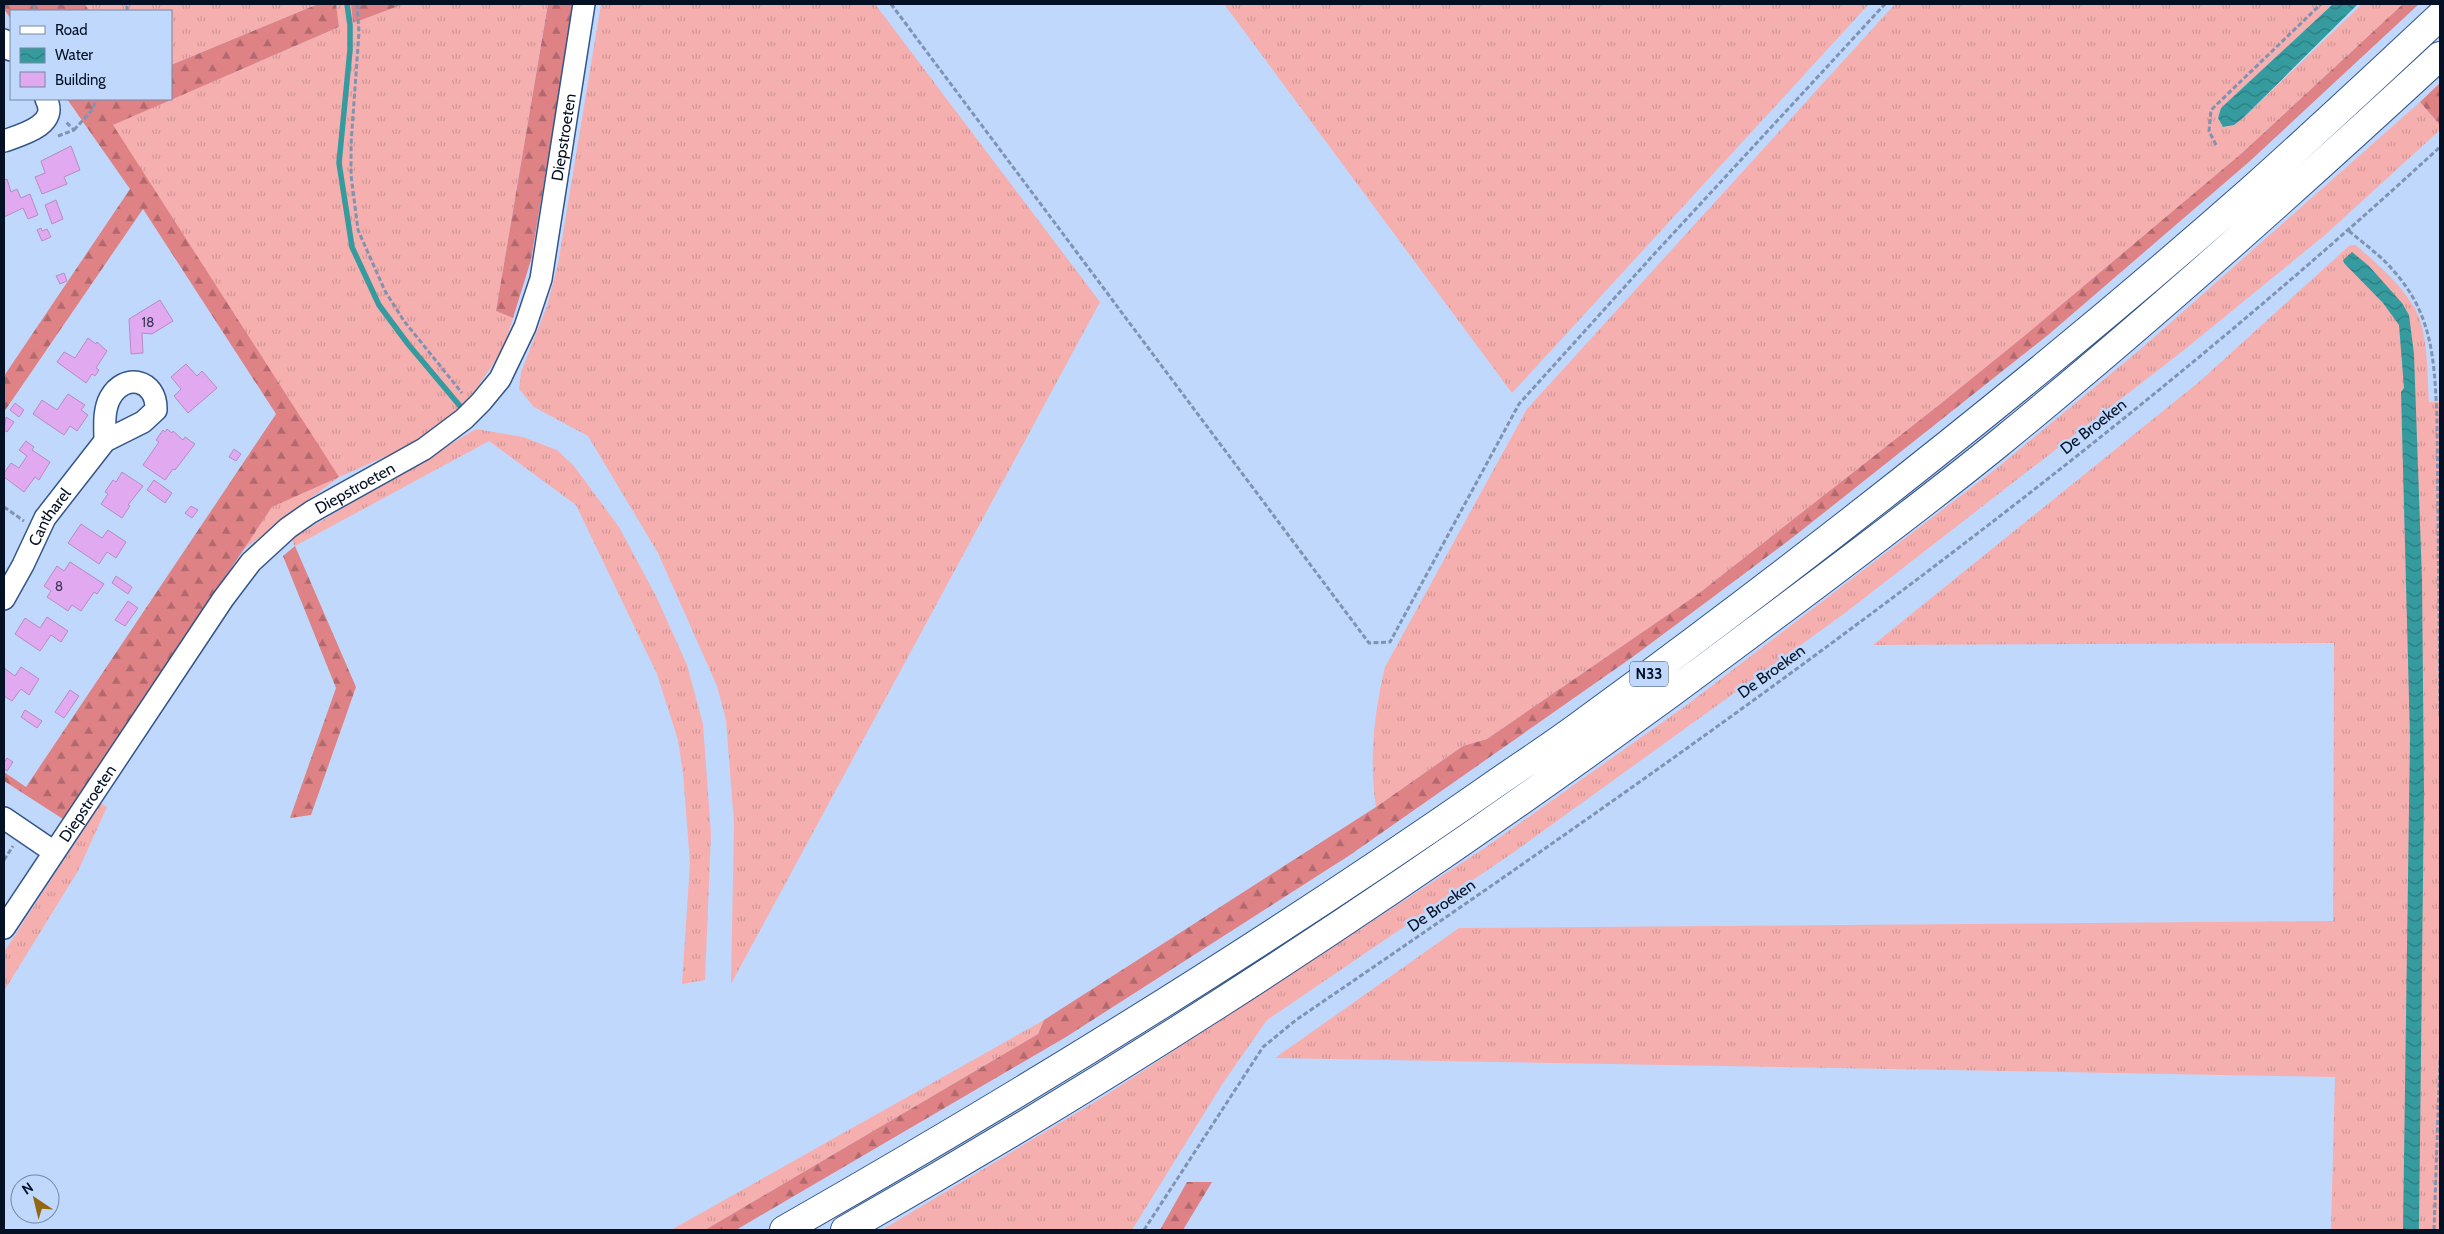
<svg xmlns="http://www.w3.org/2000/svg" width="2444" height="1234" viewBox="0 0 2444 1234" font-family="Cabin,sans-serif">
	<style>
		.grass { fill: url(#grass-tufts) }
		.forest { fill: url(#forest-firs) }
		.water { fill: url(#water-waves) }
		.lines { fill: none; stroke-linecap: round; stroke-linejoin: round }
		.stream { stroke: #369b9e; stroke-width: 5.5 }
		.building { fill: #e0a9f0; stroke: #b78cc4 }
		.minor-casing { stroke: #335589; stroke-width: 24 }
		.highway-casing { stroke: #335589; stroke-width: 30 }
		.path { stroke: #7f93b2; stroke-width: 3; stroke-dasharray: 5 2.5; stroke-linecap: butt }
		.minor { stroke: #fff; stroke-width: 21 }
		.highway { stroke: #fff; stroke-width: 28 }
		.labels { text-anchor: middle; stroke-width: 5; stroke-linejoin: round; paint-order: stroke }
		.number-label { font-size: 14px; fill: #3b3758 }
		.shield { fill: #c0d8fc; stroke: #3c4d66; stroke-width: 1 }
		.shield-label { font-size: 15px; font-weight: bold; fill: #041125 }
		.street-label { font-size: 16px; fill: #041125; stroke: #c0d8fc }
	</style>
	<defs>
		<pattern id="grass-tufts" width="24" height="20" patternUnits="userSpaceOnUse" patternTransform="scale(1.25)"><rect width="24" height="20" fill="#f6afaf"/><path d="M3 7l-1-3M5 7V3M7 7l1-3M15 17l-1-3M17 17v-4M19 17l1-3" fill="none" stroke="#d19696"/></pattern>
		<pattern id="forest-firs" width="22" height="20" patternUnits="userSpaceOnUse" patternTransform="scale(1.25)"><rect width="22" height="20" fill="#de8285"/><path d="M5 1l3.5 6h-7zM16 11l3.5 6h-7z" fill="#b2696d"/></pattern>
		<pattern id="water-waves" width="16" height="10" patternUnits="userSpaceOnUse" patternTransform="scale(1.25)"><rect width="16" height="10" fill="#369b9e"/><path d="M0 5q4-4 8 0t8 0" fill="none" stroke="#2b7d81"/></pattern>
	</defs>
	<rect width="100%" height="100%" fill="#c0d8fc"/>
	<!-- grass -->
	<path class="grass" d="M 85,4 L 318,4 L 171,65 L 171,11 L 89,11 Z
		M 336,4 L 351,4 L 353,23 L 404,4 L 548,4 L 496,311 L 513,318 L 503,350 L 473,393 L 445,421 L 407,447 L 339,477 L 243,550 L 272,507 L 338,477 L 112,125 L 339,27 Z
		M 601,4 L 875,4 L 1100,302 L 731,984 L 734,823 L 726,720 L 717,686 L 658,553 L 588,436 L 534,407 L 519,389 L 521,372 L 547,306 L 558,264 Z
		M 1224,4 L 1869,4 L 1512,393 Z
		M 1895,4 L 2333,4 L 2221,108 L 2218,118 L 2223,127 L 2234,125 L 2243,118 L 2362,4 L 2403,4 L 2242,153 L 2023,337 L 1939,405 L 1698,594 L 1487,739 L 1463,746 L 1376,807 C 1369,762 1374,712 1385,667 L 1527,409 Z
		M 2420,102 L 2440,125 L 2440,130 L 2325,235 L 2184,350 L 1845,613 L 1514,852 L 1267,1020 L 1223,1083 L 1132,1230 L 882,1230 L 1103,1097 L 1486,847 L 1684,707 L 1997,468 L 2143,347 Z
		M 2350,245 L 2356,245 C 2377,264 2400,283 2414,307 C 2429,333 2427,373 2429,402 L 2440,402 L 2440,1230 L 2331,1230 L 2335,1077 L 1275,1058 L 1459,928 L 2333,921 L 2334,643 L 1873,645 L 2199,382 Z
		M 476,429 L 523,437 L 557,450 L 574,466 L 619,527 L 656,596 L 687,665 L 703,724 L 711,834 L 705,980 L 682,984 L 690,863 L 683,773 L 678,740 L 657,674 L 576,505 L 489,441 L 295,546 L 291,539 Z
		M 101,803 L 107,807 L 78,871 L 4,991 L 4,952 Z
		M 1044,1020 L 1038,1034 L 705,1230 L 671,1230 Z"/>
	<!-- forest -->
	<path class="forest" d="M 4,4 L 85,4 L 89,11 L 11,11 L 11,19 L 4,9 Z
		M 318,4 L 336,4 L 339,27 L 113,125 L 339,477 L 272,507 L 63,819 L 4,781 L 4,772 L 26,787 L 276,414 L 143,209 L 4,412 L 4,376 L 130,189 L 67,99 L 171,99 L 171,65 Z
		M 351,4 L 404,4 L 353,23 Z
		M 548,4 L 574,4 L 531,260 L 513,318 L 496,311 Z
		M 2403,4 L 2419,4 L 2250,161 L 2048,335 L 1792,538 L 1634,656 L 1350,855 L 1066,1037 L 736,1230 L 705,1230 L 1038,1034 L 1044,1020 L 1376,807 L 1463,746 L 1487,739 L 1698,594 L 1939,405 L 2023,337 L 2242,153 Z
		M 2440,83 L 2440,125 L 2420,102 Z
		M 295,546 L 356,687 L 311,815 L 290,818 L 336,688 L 283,556 Z
		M 1187,1182 L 1212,1182 L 1183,1230 L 1160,1230 Z"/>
	<!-- water -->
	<path class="water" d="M 2333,4 L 2358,4 L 2243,118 L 2234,125 L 2223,127 L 2218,118 L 2221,108 Z
		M 2352,252 L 2369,266 L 2402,303 L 2409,315 L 2414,354 L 2422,580 L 2424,791 L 2419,1230 L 2403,1230 L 2410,737 L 2401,392 L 2404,388 L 2399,325 L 2383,303 L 2344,263 L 2343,260 Z"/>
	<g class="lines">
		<!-- stream -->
		<path class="stream" d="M 347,4 L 350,25 L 350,50 L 339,163 L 352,247 L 379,305 L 408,344 L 460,406"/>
	</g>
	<!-- building -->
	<path class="building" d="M 71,146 L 80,170 L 64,177 L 67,184 L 42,194 L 35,177 L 45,173 L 41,161 Z
		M 7,179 L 11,192 L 17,189 L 21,198 L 30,194 L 38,215 L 28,219 L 23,208 L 4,217 L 4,180 Z
		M 56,200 L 63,219 L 52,224 L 45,205 Z
		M 41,228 L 42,231 L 47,229 L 51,237 L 42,241 L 37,230 Z
		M 64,273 L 67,281 L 60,284 L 56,276 Z
		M 160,300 L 173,321 L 152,334 L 142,333 L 143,353 L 131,354 L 129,319 Z
		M 88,338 L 96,344 L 97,342 L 107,351 L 96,368 L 99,370 L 95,376 L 92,374 L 86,383 L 57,362 L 64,352 L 75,358 Z
		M 186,364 L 197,376 L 202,371 L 217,388 L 188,413 L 174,396 L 181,389 L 171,377 Z
		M 68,394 L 85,405 L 81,410 L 88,415 L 77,431 L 70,426 L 64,435 L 33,414 L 42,400 L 57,410 Z
		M 15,403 L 24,410 L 19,417 L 10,410 Z
		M 6,417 L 14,422 L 7,432 L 4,430 Z
		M 167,429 L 172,433 L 173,431 L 183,440 L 185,437 L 195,444 L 175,470 L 173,469 L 165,480 L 143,465 L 159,442 L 156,440 L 163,430 L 165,432 Z
		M 26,441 L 34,447 L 32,450 L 50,462 L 39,480 L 35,477 L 24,492 L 4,477 L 4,473 L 11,463 L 19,468 L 27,456 L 19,450 Z
		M 234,449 L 241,454 L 236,461 L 229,457 Z
		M 122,472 L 143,486 L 128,505 L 130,506 L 122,518 L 101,504 L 108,494 L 105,492 L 113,480 L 116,482 Z
		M 154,480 L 172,493 L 165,503 L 147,490 Z
		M 191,506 L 198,510 L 192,518 L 185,513 Z
		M 81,524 L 102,538 L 108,530 L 126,542 L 116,558 L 107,552 L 99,564 L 68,543 Z
		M 70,562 L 104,584 L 97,594 L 94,592 L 81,611 L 72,605 L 68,611 L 47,597 L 51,591 L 44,586 L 57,566 L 64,571 Z
		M 116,576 L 132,587 L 128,594 L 112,583 Z
		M 128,601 L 138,608 L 125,626 L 115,620 Z
		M 47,617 L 68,631 L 61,642 L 51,635 L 40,651 L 15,634 L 25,618 L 40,628 Z
		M 21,667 L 39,679 L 29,695 L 21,689 L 12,701 L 4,696 L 4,668 L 15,676 Z
		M 70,690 L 79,696 L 64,718 L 55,712 Z
		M 25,710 L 42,721 L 37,728 L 21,717 Z
		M 7,758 L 13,762 L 7,771 L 4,769 L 4,763 Z"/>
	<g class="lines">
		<!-- minor casing -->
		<g class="minor-casing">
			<g id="minor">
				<path d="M 4,40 L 11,50"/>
				<path d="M 4,141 C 21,135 60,125 46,99"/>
				<path id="s1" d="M 4,599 L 23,565 L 45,518 L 105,441 L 143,422 L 156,410 C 157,379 124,372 110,398 C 103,411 105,428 105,441"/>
				<path d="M 4,818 L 54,852"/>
				<path id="s2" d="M 4,928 L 223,599 L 251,562 L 288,528 L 311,512 L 424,449 L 464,419 L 481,402 L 500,379 L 525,327 L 541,279 L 584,4"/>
			</g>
		</g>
		<!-- highway casing -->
		<g class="highway-casing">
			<path id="highway" d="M 784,1230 C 1024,1093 1259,948 1485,791 C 1519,767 1554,745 1587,720 C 1815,553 2038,378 2250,191 C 2314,134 2377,75 2440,16
				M 845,1230 C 1160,1051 1463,850 1753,632 C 1835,571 1918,509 1998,444 C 2150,320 2296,189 2440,56"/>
		</g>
		<!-- path -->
		<path class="path" d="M 34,4 L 35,11
			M 357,4 L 359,32 L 351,144 L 351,175 L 358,230 L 385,291 L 404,321 L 462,393
			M 891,4 L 1369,643 L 1390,642 L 1519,404 L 1656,252 L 1885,4
			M 127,11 L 127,4
			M 74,130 L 93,109 L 96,99
			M 58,136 L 74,130 L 66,122
			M 2216,145 L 2209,131 L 2211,110 L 2321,4
			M 2349,231 C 2363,243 2380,255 2392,269 C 2433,314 2434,359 2437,416 L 2440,716
			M 4,507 L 24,521
			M 4,860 L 13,846
			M 1144,1230 L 1263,1047 L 1296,1020 C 1692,750 2087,472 2440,147
			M 2434,1230 L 2440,1058"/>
		<!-- minor -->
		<use href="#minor" class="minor"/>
		<!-- highway -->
		<use href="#highway" class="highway"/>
	</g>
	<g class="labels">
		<!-- number labels -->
		<g class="number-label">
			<text x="148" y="327">18</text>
			<text x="59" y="591">8</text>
		</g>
		<!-- shield labels -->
		<rect class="shield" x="1630" y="661.5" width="38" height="25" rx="4"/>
		<g class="shield-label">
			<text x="1649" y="679">N33</text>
		</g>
		<!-- street labels -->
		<g class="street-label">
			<text dy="6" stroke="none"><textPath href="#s2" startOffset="1005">Diepstroeten</textPath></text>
			<text transform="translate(2093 426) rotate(-38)" y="6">De Broeken</text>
			<text dy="6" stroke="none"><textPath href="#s2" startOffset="570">Diepstroeten</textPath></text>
			<text dy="6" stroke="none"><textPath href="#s1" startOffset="94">Cantharel</textPath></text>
			<text transform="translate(1771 671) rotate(-36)" y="6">De Broeken</text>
			<text dy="6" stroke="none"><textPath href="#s2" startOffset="150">Diepstroeten</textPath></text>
			<text transform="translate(1441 905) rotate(-35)" y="6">De Broeken</text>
		</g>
	</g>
	<!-- border -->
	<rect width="2444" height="1234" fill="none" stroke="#041125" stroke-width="10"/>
	<!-- legend -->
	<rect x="10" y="10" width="162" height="90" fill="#c0d8fc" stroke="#7588a6"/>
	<rect x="20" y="26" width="25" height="8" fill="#ffffff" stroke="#7588a6"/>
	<text x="55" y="35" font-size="15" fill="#041125">Road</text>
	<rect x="20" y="48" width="25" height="15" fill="url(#water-waves)" stroke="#7588a6"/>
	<text x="55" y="60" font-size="15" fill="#041125">Water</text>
	<rect x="20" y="72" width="25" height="15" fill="#e0a9f0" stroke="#7588a6"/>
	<text x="55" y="85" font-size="15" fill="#041125">Building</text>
	<!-- north arrow -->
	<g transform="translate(35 1199) rotate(325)"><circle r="24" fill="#c0d8fc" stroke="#7588a6"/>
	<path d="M0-4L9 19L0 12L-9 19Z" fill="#926711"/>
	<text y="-8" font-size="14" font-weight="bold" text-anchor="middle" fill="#041125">N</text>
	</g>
</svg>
